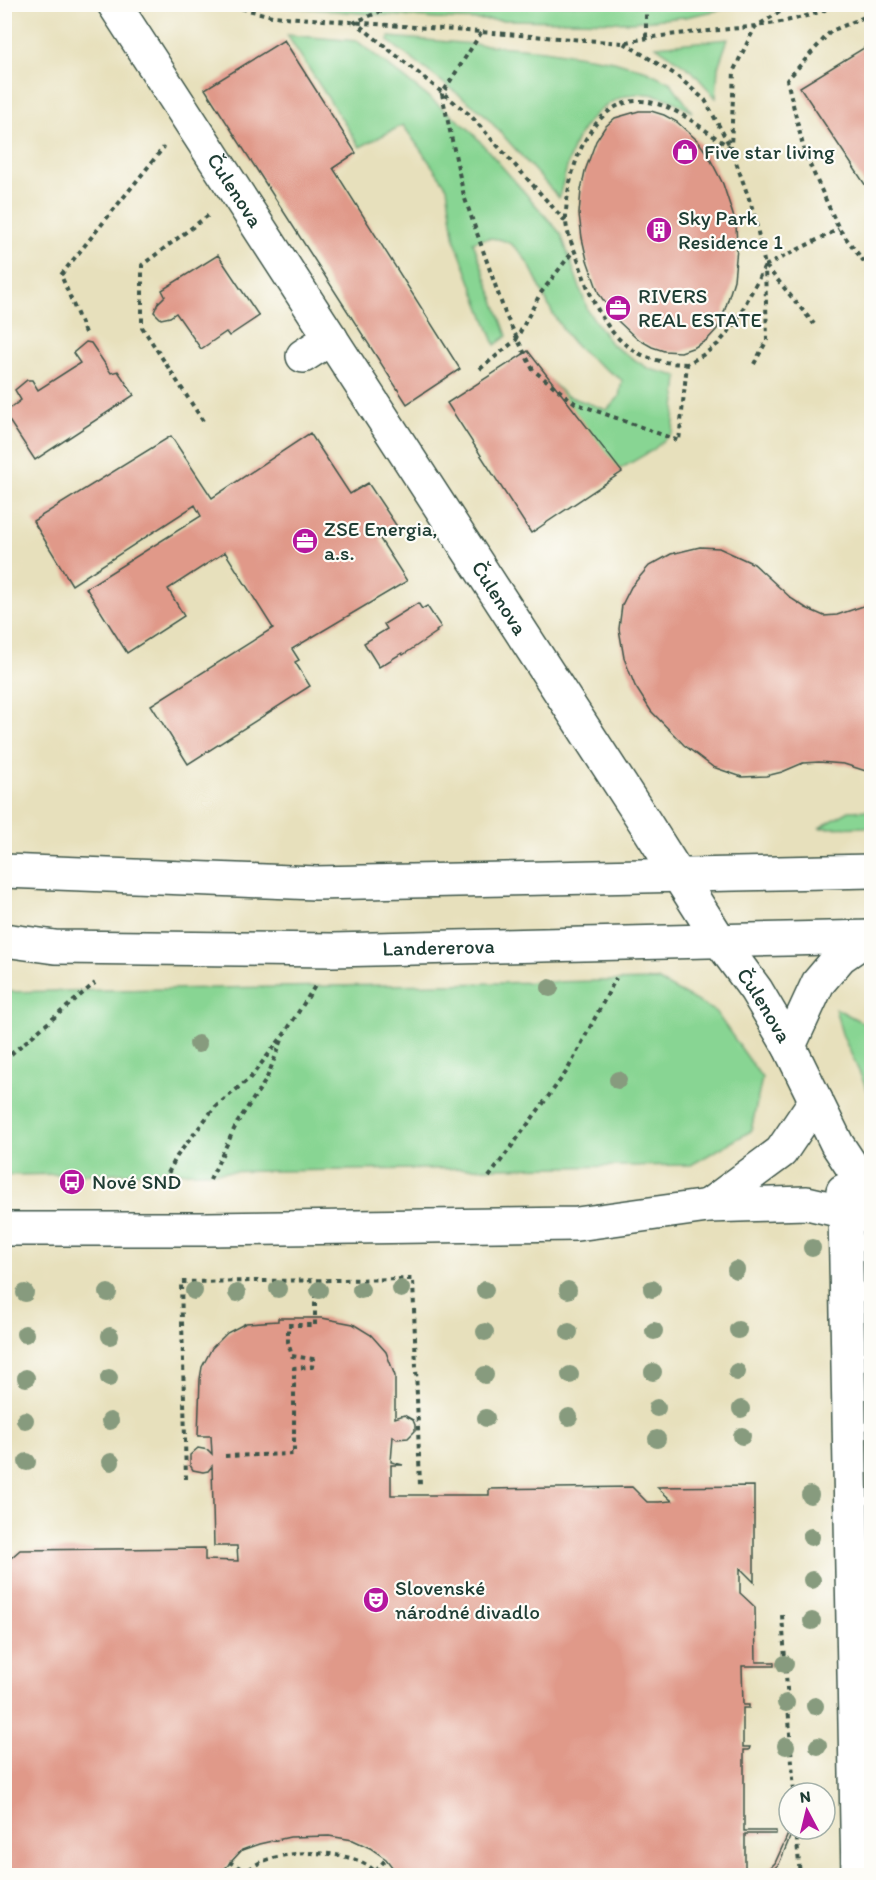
<svg xmlns="http://www.w3.org/2000/svg" width="876" height="1880" viewBox="0 0 876 1880" font-family="Itim,sans-serif">
	<style>
		.green { fill: #88d593; stroke: #548964; stroke-width: 1.5 }
		.building { fill: #e09989 }
		.lines { fill: none; stroke-linecap: round; stroke-linejoin: round }
		.minor-casing { stroke: #3d5548; stroke-width: 36 }
		.path { stroke: #3d5548; stroke-width: 4; stroke-dasharray: 4.5 4.5; stroke-linecap: butt }
		.minor { stroke: #fff; stroke-width: 33 }
		.tree { fill: #879b7e }
		.labels { text-anchor: middle; stroke-width: 4.5; stroke-linejoin: round; paint-order: stroke }
		.poi-label { font-size: 21px; fill: #1f3d34; stroke: #fdfcf7; text-anchor: start }
		.street-label { font-size: 21px; fill: #1f3d34; stroke: #fdfcf7 }
	</style>
	<rect width="100%" height="100%" fill="#fdfcf7"/>
	<filter id="ink" filterUnits="userSpaceOnUse"><feTurbulence type="fractalNoise" baseFrequency=".0167" numOctaves="2"/><feDisplacementMap in="SourceGraphic" scale="12" xChannelSelector="R" yChannelSelector="G"/><feConvolveMatrix kernelMatrix="1 2 1 2 8 2 1 2 1" color-interpolation-filters="sRGB"/></filter>
	<filter id="wash" filterUnits="userSpaceOnUse"><feTurbulence type="fractalNoise" baseFrequency=".008" numOctaves="4" result="noise"/><feDisplacementMap in="SourceGraphic" scale="24" xChannelSelector="R" yChannelSelector="G"/><feGaussianBlur stdDeviation="1.35" result="paint"/><feColorMatrix in="noise" values="0 0 0 0 0 0 0 0 0 0 0 0 0 0 0 0 0 1.4 0 .05"/><feComposite in="paint" operator="in"/></filter>
	<g filter="url(#wash)">
		<rect width="100%" height="100%" fill="#e7e0bc"/>
		<!-- green -->
		<path class="green" d="M 280,5 L 744,5 L 685,17 L 631,22 L 436,19 L 286,7 Z
			M 287,35 L 357,41 L 469,129 L 561,234 L 588,311 L 612,345 L 649,369 L 678,376 L 673,432 L 653,450 L 544,513 L 526,357 L 565,395 L 607,410 L 619,397 L 622,380 C 608,370 590,360 577,347 C 569,339 561,327 555,317 C 535,286 525,222 473,242 L 507,336 L 495,345 L 455,241 L 447,187 L 403,125 L 360,147 Z
			M 389,37 L 544,50 L 614,61 L 647,71 L 671,83 L 692,112 C 684,108 676,102 668,99 C 628,83 594,106 576,141 C 568,158 564,180 559,198 L 483,113 L 388,41 Z
			M 728,39 L 718,67 L 716,98 L 692,71 L 656,46 Z
			M 871,810 L 871,827 L 819,828 L 849,811 Z
			M 657,980 L 715,1011 L 762,1078 L 751,1131 L 691,1165 L 5,1175 L 5,992 Z
			M 835,1008 L 871,1027 L 871,1098 L 842,1034 Z"/>
		<g id="blocks">
			<!-- building -->
			<path class="building" d="M 284,40 L 356,153 L 333,168 L 460,369 L 407,404 L 205,89 Z
				M 872,43 L 872,195 L 800,87 Z
				M 639,111 L 651,111 L 664,115 L 677,122 L 698,141 L 708,155 L 723,184 L 736,224 L 737,248 L 734,280 L 723,316 L 717,329 L 707,340 L 695,347 L 681,352 L 664,351 L 652,347 L 636,338 L 618,321 L 599,294 L 587,260 L 582,238 L 579,214 L 581,190 L 585,171 L 596,141 L 605,127 L 615,118 Z
				M 218,255 L 259,316 L 229,336 L 226,332 L 201,349 L 176,313 L 170,317 L 161,319 L 154,312 L 158,303 L 165,296 L 162,290 Z
				M 86,342 L 91,343 L 111,373 L 118,371 L 134,395 L 35,460 L 4,413 L 21,400 L 15,390 L 27,380 L 32,380 L 38,390 L 80,363 L 73,353 Z
				M 528,351 L 622,472 L 531,533 L 447,403 Z
				M 310,433 L 350,494 L 368,483 L 398,528 L 380,539 L 407,581 L 292,649 L 299,660 L 295,662 L 310,686 L 188,764 L 151,705 L 273,628 L 225,552 L 168,589 L 184,616 L 127,653 L 86,588 L 201,516 L 195,505 L 72,585 L 33,521 L 171,436 L 212,498 Z
				M 700,547 L 719,548 L 754,564 L 792,599 L 806,608 L 824,616 L 837,615 L 872,603 L 872,773 L 844,764 L 819,762 L 803,763 L 782,772 L 766,776 L 742,777 L 713,767 L 684,745 L 651,711 L 635,686 L 624,658 L 619,629 L 622,605 L 631,587 L 649,566 L 671,554 Z
				M 418,603 L 422,609 L 427,606 L 441,627 L 436,631 L 437,632 L 403,655 L 402,653 L 379,667 L 364,643 L 387,629 L 384,624 Z
				M 278,1318 L 322,1318 L 353,1324 L 371,1335 L 386,1352 L 395,1376 L 395,1418 L 404,1415 L 413,1420 L 415,1425 L 415,1431 L 408,1438 L 397,1439 L 393,1436 L 391,1462 L 403,1465 L 391,1465 L 391,1495 L 489,1495 L 489,1489 L 632,1487 L 647,1502 L 659,1502 L 672,1501 L 657,1487 L 754,1486 L 754,1582 L 740,1568 L 740,1593 L 755,1607 L 756,1662 L 774,1662 L 774,1666 L 742,1666 L 743,1705 L 749,1705 L 749,1708 L 743,1708 L 743,1747 L 750,1747 L 749,1750 L 744,1750 L 744,1831 L 776,1831 L 776,1834 L 745,1834 L 745,1873 L 767,1871 L 775,1863 L 790,1830 L 793,1830 L 779,1864 L 768,1874 L 399,1876 L 386,1859 L 370,1848 L 353,1840 L 329,1836 L 290,1837 L 259,1844 L 242,1850 L 218,1876 L 4,1876 L 4,1564 L 20,1550 L 205,1548 L 205,1560 L 238,1561 L 237,1546 L 214,1546 L 212,1466 L 208,1471 L 203,1472 L 193,1470 L 190,1465 L 190,1455 L 198,1448 L 208,1450 L 212,1454 L 211,1436 L 198,1436 L 200,1379 L 202,1367 L 212,1348 L 227,1333 L 246,1323 L 278,1321 Z"/>
		</g>
	</g>
	<g filter="url(#ink)">
		<use href="#blocks" fill-opacity="0" stroke="#3d5548" stroke-width="1.5"/>
		<g class="lines">
			<!-- minor casing -->
			<g class="minor-casing">
				<g id="minor">
					<path id="s1" d="M 114,4 L 644,821 L 720,941 L 756,990 L 789,1046 L 837,1144 L 872,1197"/>
					<path d="M 303,356 L 331,338"/>
					<path d="M 4,871 L 316,883 L 872,871"/>
					<path id="s2" d="M 4,940 L 55,947 L 333,950 L 872,937"/>
					<path d="M 789,1046 L 818,983 L 840,957 L 869,937"/>
					<path d="M 843,1191 L 845,1212 L 858,1876"/>
					<path d="M 708,1206 L 781,1152 L 816,1100"/>
					<path d="M 4,1229 L 207,1229 L 577,1224 L 708,1206 L 807,1203 L 872,1218"/>
				</g>
			</g>
			<!-- path -->
			<path class="path" d="M 224,4 L 272,16 L 623,43 C 694,26 771,35 839,4
				M 398,4 L 355,22 L 470,115 L 566,222
				M 872,14 L 831,31 L 787,80 L 805,154 L 839,229 L 872,272
				M 481,33 L 442,94 L 464,196 L 506,316 L 533,370 L 575,403 L 679,441 L 687,364 L 703,355 L 718,344 L 735,324 L 765,266 L 754,213 L 731,148 L 734,70 L 755,27 L 783,10 L 796,4
				M 646,37 L 646,4
				M 624,43 L 676,75 L 705,100 L 730,146
				M 765,266 L 839,229
				M 766,266 L 814,324
				M 85,333 L 61,275 L 164,147
				M 687,364 C 618,363 597,318 578,260 C 574,248 566,233 566,220 C 565,178 588,98 642,101 C 677,104 702,130 730,147
				M 754,364 L 767,340 L 765,266
				M 480,369 L 516,340 L 540,294 L 574,250
				M 203,421 L 142,327 L 142,265 L 210,214
				M 4,1060 L 95,983
				M 489,1177 L 567,1071 L 616,978
				M 210,1180 L 237,1123 L 266,1080 L 282,1040
				M 164,1181 L 177,1156 L 214,1108 L 250,1078 L 285,1033 L 315,986
				M 225,1456 L 294,1454 L 294,1368 L 312,1367 L 313,1359 L 292,1356 L 288,1342 L 288,1325 L 315,1325 L 315,1280
				M 186,1479 L 181,1282 L 413,1279 L 420,1486
				M 782,1615 L 794,1793
				M 796,1829 L 800,1876
				M 229,1862 L 246,1871
				M 376,1871 L 386,1859
				M 243,1876 C 262,1846 361,1845 378,1876"/>
			<!-- minor -->
			<use href="#minor" class="minor"/>
		</g>
		<!-- trees -->
		<g class="tree">
			<circle cx="550" cy="988" r="9"/>
			<circle cx="198" cy="1044" r="9"/>
			<circle cx="618" cy="1080" r="9"/>
			<circle cx="812" cy="1248" r="9"/>
			<circle cx="736" cy="1270" r="9"/>
			<circle cx="278" cy="1289" r="9"/>
			<circle cx="401" cy="1289" r="9"/>
			<circle cx="652" cy="1289" r="9"/>
			<circle cx="319" cy="1290" r="9"/>
			<circle cx="361" cy="1290" r="9"/>
			<circle cx="485" cy="1290" r="9"/>
			<circle cx="568" cy="1290" r="9"/>
			<circle cx="194" cy="1291" r="9"/>
			<circle cx="25" cy="1293" r="9"/>
			<circle cx="108" cy="1293" r="9"/>
			<circle cx="237" cy="1293" r="9"/>
			<circle cx="738" cy="1330" r="9"/>
			<circle cx="654" cy="1331" r="9"/>
			<circle cx="485" cy="1332" r="9"/>
			<circle cx="569" cy="1332" r="9"/>
			<circle cx="25" cy="1334" r="9"/>
			<circle cx="110" cy="1336" r="9"/>
			<circle cx="653" cy="1372" r="9"/>
			<circle cx="737" cy="1372" r="9"/>
			<circle cx="485" cy="1375" r="9"/>
			<circle cx="570" cy="1375" r="9"/>
			<circle cx="26" cy="1378" r="9"/>
			<circle cx="109" cy="1378" r="9"/>
			<circle cx="657" cy="1408" r="9"/>
			<circle cx="741" cy="1409" r="9"/>
			<circle cx="569" cy="1417" r="9"/>
			<circle cx="486" cy="1418" r="9"/>
			<circle cx="25" cy="1420" r="9"/>
			<circle cx="110" cy="1421" r="9"/>
			<circle cx="742" cy="1436" r="9"/>
			<circle cx="657" cy="1439" r="9"/>
			<circle cx="27" cy="1462" r="9"/>
			<circle cx="111" cy="1462" r="9"/>
			<circle cx="810" cy="1495" r="9"/>
			<circle cx="811" cy="1537" r="9"/>
			<circle cx="812" cy="1580" r="9"/>
			<circle cx="812" cy="1621" r="9"/>
			<circle cx="785" cy="1664" r="9"/>
			<circle cx="786" cy="1703" r="9"/>
			<circle cx="815" cy="1706" r="9"/>
			<circle cx="786" cy="1746" r="9"/>
			<circle cx="818" cy="1746" r="9"/>
		</g>
	</g>
	<!-- icons -->
	<defs>
		<g id="shop-disc" transform="scale(1.35)"><circle r="9.5" fill="#b5179e" stroke="#fdfcf7"/><path d="M-5-2.5h2.3a2.7 3.5 0 0 1 5.4 0H5L5.5 6h-11ZM-1.5-2.5h3a1.5 2.3 0 0 0-3 0Z" fill="#fff"/></g>
		<g id="building-disc" transform="scale(1.35)"><circle r="9.5" fill="#b5179e" stroke="#fdfcf7"/><path d="M-4-6H4V6H1V3H-1V6H-4ZM-2.5-4.3h1.7v1.8h-1.7ZM.8-4.3h1.7v1.8H.8ZM-2.5-1h1.7V.8h-1.7ZM.8-1h1.7V.8H.8Z" fill="#fff"/></g>
		<g id="office-disc" transform="scale(1.35)"><circle r="9.5" fill="#b5179e" stroke="#fdfcf7"/><path d="M-6-3h4V-5.5h4V-3h4V5H-6ZM-1-4.5V-3h2v-1.5ZM-6 0V1H6V0Z" fill="#fff"/></g>
		<g id="bus-disc" transform="scale(1.35)"><circle r="9.5" fill="#b5179e" stroke="#fdfcf7"/><path d="M-5-6H5V4H4V6H2V4H-2V6H-4V4H-5ZM-3.5-4V0h7V-4ZM-3.5 1.2v1.5H-2V1.2ZM2 1.2v1.5H3.5V1.2Z" fill="#fff"/></g>
		<g id="theatre-disc" transform="scale(1.35)"><circle r="9.5" fill="#b5179e" stroke="#fdfcf7"/><path d="M-5-5.5Q0-4 5-5.5V0Q5 5 0 6Q-5 5-5 0ZM-3.3-2.5H-1v1.5H-3.3ZM1-2.5H3.3v1.5H1ZM-2.8 1Q0 5.5 2.8 1Z" fill="#fff"/></g>
	</defs>
	<g fill-rule="evenodd">
		<use href="#shop-disc" x="685" y="152"/>
		<use href="#building-disc" x="659" y="230"/>
		<use href="#office-disc" x="618" y="308"/>
		<use href="#office-disc" x="305" y="541"/>
		<use href="#bus-disc" x="72" y="1182"/>
		<use href="#theatre-disc" x="376" y="1600"/>
	</g>
	<g class="labels">
		<!-- poi labels -->
		<g class="poi-label">
			<text x="704" y="159">Five star living</text>
			<text x="678" y="225">Sky Park<tspan x="678" dy="24">Residence 1</tspan></text>
			<text x="638" y="303">RIVERS<tspan x="638" dy="24">REAL ESTATE</tspan></text>
			<text x="324" y="536">ZSE Energia,<tspan x="324" dy="24">a.s.</tspan></text>
			<text x="92" y="1189">Nové SND</text>
			<text x="395" y="1595">Slovenské<tspan x="395" dy="24">národné divadlo</tspan></text>
		</g>
		<!-- street labels -->
		<g class="street-label">
			<text dy="7" stroke="none"><textPath href="#s1" startOffset="222">Čulenova</textPath></text>
			<text dy="7" stroke="none"><textPath href="#s1" startOffset="708">Čulenova</textPath></text>
			<text dy="7" stroke="none"><textPath href="#s2" startOffset="435">Landererova</textPath></text>
			<text dy="7" stroke="none"><textPath href="#s1" startOffset="1194">Čulenova</textPath></text>
		</g>
	</g>
	<!-- margin -->
	<rect width="876" height="1880" fill="none" stroke="#fdfcf7" stroke-width="24"/>
	<!-- north arrow -->
	<g transform="translate(807 1811) rotate(353)"><circle r="28" fill="#fdfcf7" stroke="#a4b0a9" stroke-width="1.5"/>
	<path d="M0-4.5L10 22L0 15L-10 22Z" fill="#b5179e"/>
	<text y="-9" font-size="16" font-weight="bold" text-anchor="middle" fill="#1f3d34">N</text>
	</g>
</svg>
